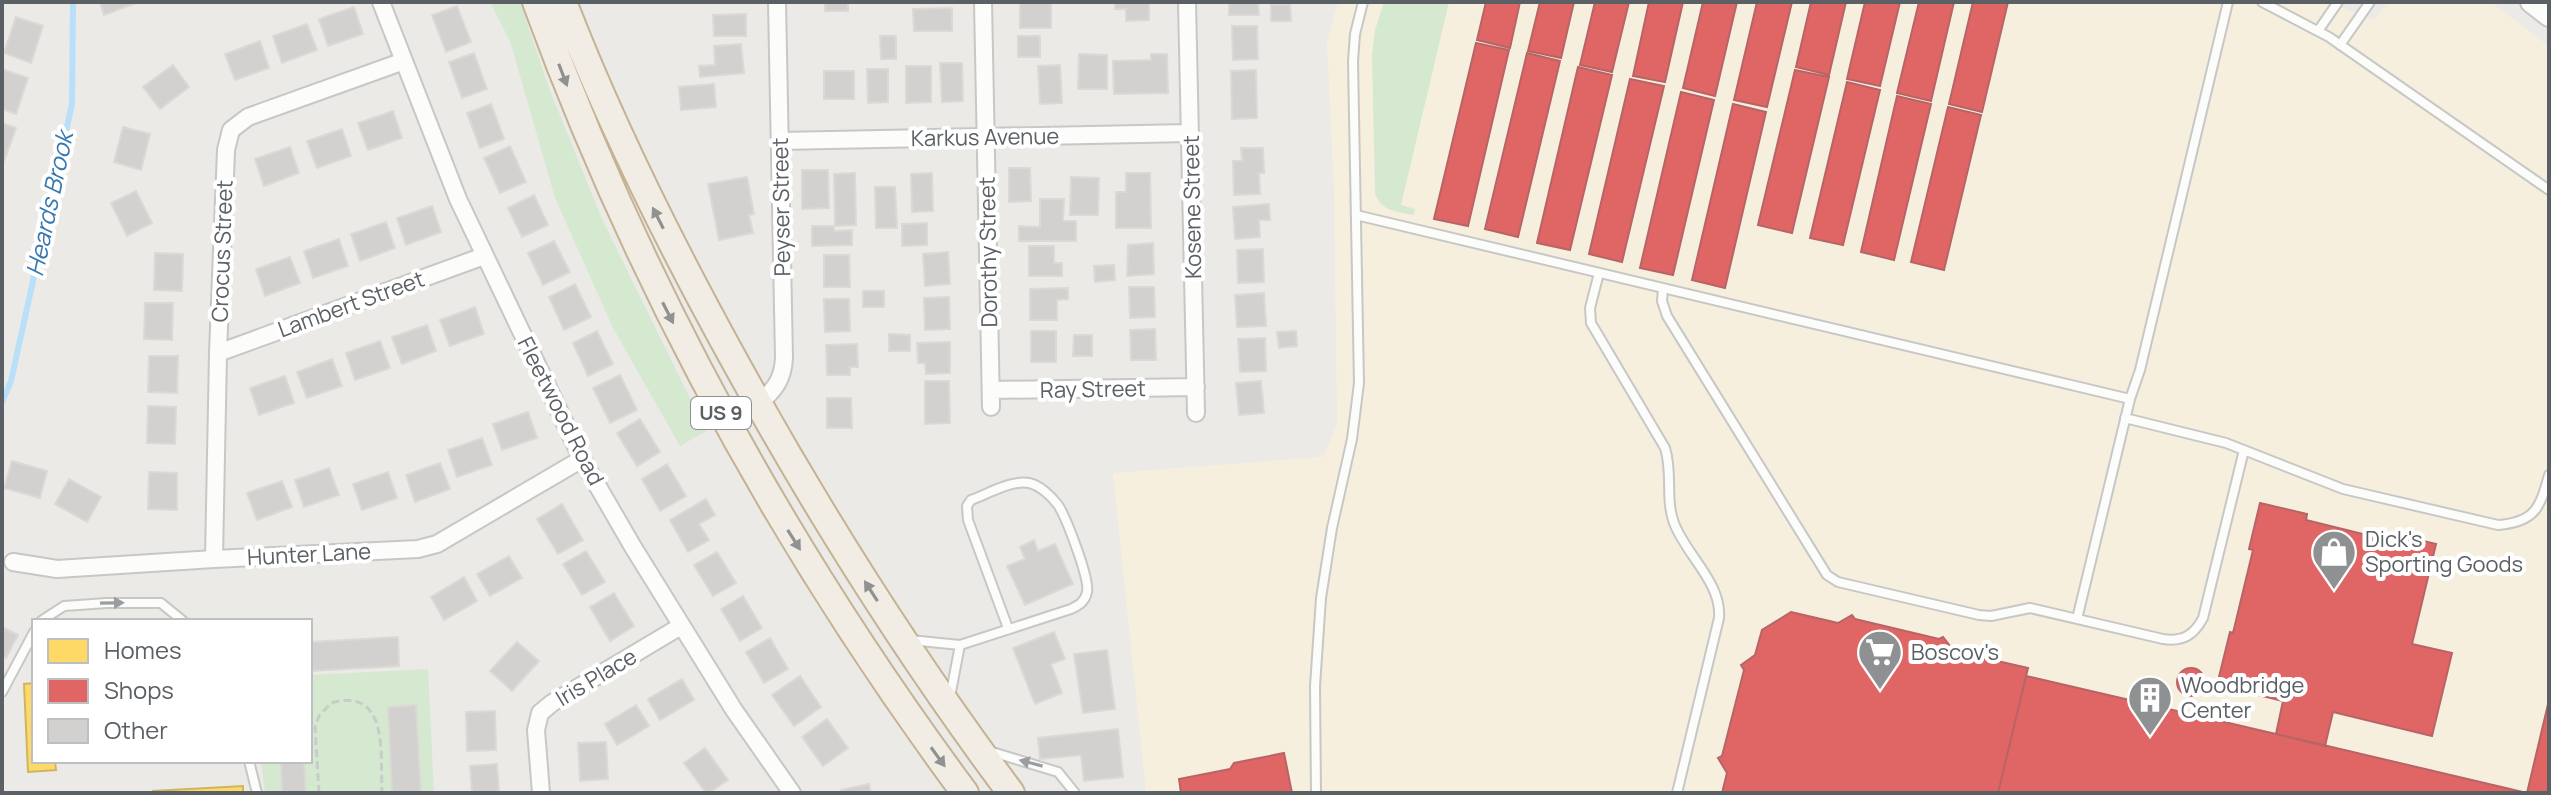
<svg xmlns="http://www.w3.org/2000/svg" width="2551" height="795" viewBox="0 0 2551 795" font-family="Manrope,sans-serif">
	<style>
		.commercial { fill: #f6efde }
		.green { fill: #d4e9cf }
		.homes { fill: #ffd966; stroke: #ceb566; stroke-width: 2 }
		.shops { fill: #e06666; stroke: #b86466; stroke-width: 2 }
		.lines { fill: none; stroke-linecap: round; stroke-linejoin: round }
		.stream { stroke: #b9e0f8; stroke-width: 6 }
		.building { fill: #d3d1cf; stroke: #dcd9d5; stroke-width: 2 }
		.service-casing { stroke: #c7c7c6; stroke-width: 12 }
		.minor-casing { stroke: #c7c7c6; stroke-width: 20 }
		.tertiary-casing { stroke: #c7c7c6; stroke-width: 24 }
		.trunk-casing { stroke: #c4b293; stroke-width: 30 }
		.path { stroke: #c8cdc9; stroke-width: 3; stroke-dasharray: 8 4; stroke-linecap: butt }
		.service { stroke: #fcfcfb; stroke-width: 8 }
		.minor { stroke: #fcfcfb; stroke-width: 16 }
		.tertiary { stroke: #fcfcfb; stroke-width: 20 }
		.trunk { stroke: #f1ede4; stroke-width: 26 }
		.oneway { fill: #909191 }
		.oneway2 { fill: #9b9ea1 }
		.labels { text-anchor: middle; stroke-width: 8; stroke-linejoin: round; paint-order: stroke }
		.shield { fill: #fff; stroke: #8c9093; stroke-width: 2 }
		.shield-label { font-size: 20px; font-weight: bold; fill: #5b6065 }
		.street-label { font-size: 22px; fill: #5b6065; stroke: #fff }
		.poi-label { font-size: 22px; fill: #5b6065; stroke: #fff; text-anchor: start }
		.water-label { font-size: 24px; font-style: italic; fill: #3678af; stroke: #fff }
	</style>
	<rect width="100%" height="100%" fill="#eceae6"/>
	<!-- commercial -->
	<path class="commercial" d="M 1338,2 L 2327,2 L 2374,20 L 2389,2 L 2491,2 L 2549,46 L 2549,793 L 1146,793 L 1113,473 L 1323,457 L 1337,424 L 1334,191 L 1327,41 Z"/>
	<!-- green -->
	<path class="green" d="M 490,2 L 520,2 L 549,88 L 602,219 L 706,431 L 680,446 L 613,328 L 555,198 L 510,41 Z
		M 1384,2 L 1449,2 L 1401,205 L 1415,209 L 1414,215 C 1397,212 1380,211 1375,193 L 1372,55 L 1375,30 Z
		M 428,669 L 434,793 L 265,793 L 261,761 L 310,761 L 310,675 Z"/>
	<!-- homes -->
	<path class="homes" d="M 34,683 L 34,761 L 55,761 L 56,770 L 28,772 L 24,684 Z
		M 243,786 L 243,793 L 153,793 L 153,791 Z"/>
	<!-- shops -->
	<path class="shops" d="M 1486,2 L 1520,2 L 1510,48 L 1477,40 Z
		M 1540,2 L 1574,2 L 1561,58 L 1528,51 Z
		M 1595,2 L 1629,2 L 1612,72 L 1580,65 Z
		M 1649,2 L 1683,2 L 1665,82 L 1633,76 Z
		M 1703,2 L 1737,2 L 1715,96 L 1683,88 Z
		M 1757,2 L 1792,2 L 1767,107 L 1734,100 Z
		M 1811,2 L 1846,2 L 1829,75 L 1796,67 Z
		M 1865,2 L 1900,2 L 1880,86 L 1847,79 Z
		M 1919,2 L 1954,2 L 1931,101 L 1897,93 Z
		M 1973,2 L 2008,2 L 1982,112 L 1949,104 Z
		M 1476,43 L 1509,50 L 1468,226 L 1434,219 Z
		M 1527,53 L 1560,61 L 1518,237 L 1485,229 Z
		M 1578,67 L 1612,75 L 1570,250 L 1537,243 Z
		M 1795,70 L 1829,77 L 1792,233 L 1758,225 Z
		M 1630,79 L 1664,86 L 1622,262 L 1589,254 Z
		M 1847,82 L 1880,90 L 1843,245 L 1810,238 Z
		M 1681,92 L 1714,100 L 1673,275 L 1640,268 Z
		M 1897,96 L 1931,104 L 1894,260 L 1861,252 Z
		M 1733,104 L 1766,112 L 1725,288 L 1692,280 Z
		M 1948,107 L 1981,115 L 1944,270 L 1911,262 Z
		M 2260,503 L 2307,514 L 2306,520 L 2387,540 L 2389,533 L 2436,544 L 2412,644 L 2452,653 L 2432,736 L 2333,712 L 2325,746 L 2276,734 L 2283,701 L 2217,685 L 2230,632 L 2233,633 L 2253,550 L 2249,549 Z
		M 1791,612 L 1838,623 L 1852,615 L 1855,619 L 1939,639 L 1943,637 L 1954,651 L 2028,668 L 1998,793 L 1722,793 L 1727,773 L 1718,758 L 1722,756 L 1744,670 L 1741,665 L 1755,655 L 1762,630 Z
		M2177 682a14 14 0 1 1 28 0a14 14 0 1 1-28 0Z
		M 2026,676 L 2302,740 L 2527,793 L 1998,793 Z
		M 2549,700 L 2549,793 L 2527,793 Z
		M 1284,753 L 1292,793 L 1181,793 L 1179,779 L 1230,769 L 1234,763 Z"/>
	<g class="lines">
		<!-- stream -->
		<path class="stream" d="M 2,402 L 11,381 L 72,104 L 73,2"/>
	</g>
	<!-- building -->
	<path class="building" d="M 100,2 L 139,2 L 104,15 Z
		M 825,2 L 848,2 L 848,11 L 825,11 Z
		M 1020,2 L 1051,2 L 1051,28 L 1020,28 Z
		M 1115,2 L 1149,2 L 1149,20 L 1126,21 L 1126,9 L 1115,9 Z
		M 1229,2 L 1258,2 L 1259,15 L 1229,15 Z
		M 1271,5 L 1290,5 L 1291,21 L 1271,21 Z
		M 457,6 L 471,42 L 446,52 L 432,15 Z
		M 354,7 L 363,34 L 328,46 L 319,19 Z
		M 952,8 L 952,31 L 914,31 L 913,9 Z
		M 746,14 L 746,36 L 714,36 L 713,15 Z
		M 16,17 L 43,26 L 31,63 L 4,53 Z
		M 307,24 L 317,50 L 282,63 L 273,36 Z
		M 1232,26 L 1257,26 L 1258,59 L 1233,60 Z
		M 880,36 L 896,36 L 896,59 L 881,59 Z
		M 1018,36 L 1040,36 L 1040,57 L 1018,57 Z
		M 260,41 L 269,68 L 235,80 L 225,54 Z
		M 741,44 L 744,73 L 700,77 L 699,66 L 715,65 L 714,46 Z
		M 474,53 L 487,89 L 462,98 L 449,62 Z
		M 1079,54 L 1107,55 L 1107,89 L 1078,89 Z
		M 1151,54 L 1167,54 L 1168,93 L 1114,94 L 1113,61 L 1151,60 Z
		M 940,63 L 962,63 L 963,101 L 942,102 Z
		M 173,65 L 189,87 L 160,109 L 143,87 Z
		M 1060,65 L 1062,103 L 1040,104 L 1038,66 Z
		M 906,66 L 931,66 L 931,102 L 906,103 Z
		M 2,69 L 28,78 L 16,114 L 2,109 Z
		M 867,69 L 888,69 L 888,102 L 868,103 Z
		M 1256,70 L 1257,118 L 1232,119 L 1231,71 Z
		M 824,71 L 854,71 L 854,99 L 824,99 Z
		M 714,84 L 716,107 L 681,110 L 679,87 Z
		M 491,104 L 504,139 L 480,148 L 467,113 Z
		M 393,111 L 402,138 L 368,150 L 358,123 Z
		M 2,123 L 16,128 L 3,164 L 2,164 Z
		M 123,127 L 150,134 L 141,170 L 114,162 Z
		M 342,129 L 351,156 L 317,168 L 307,141 Z
		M 510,146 L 526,182 L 500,193 L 484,158 Z
		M 290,147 L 299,173 L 264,186 L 255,159 Z
		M 1241,148 L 1263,148 L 1264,173 L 1259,173 L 1260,194 L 1234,195 L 1233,161 L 1242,161 Z
		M 1009,168 L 1030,168 L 1031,201 L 1009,202 Z
		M 802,170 L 828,170 L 829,208 L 802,209 Z
		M 855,173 L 856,225 L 835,226 L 834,174 Z
		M 932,173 L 933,211 L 912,212 L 911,174 Z
		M 1126,173 L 1150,173 L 1151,228 L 1116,228 L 1116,192 L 1126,192 Z
		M 747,177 L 754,214 L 749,215 L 753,233 L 719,240 L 708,184 Z
		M 1071,177 L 1099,178 L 1098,215 L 1070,215 Z
		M 875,187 L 895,187 L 897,228 L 876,228 Z
		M 136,191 L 152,223 L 127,236 L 111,203 Z
		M 534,195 L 548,225 L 522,237 L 508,208 Z
		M 1040,199 L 1064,199 L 1063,221 L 1076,221 L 1076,241 L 1019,241 L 1019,226 L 1040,227 Z
		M 1269,204 L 1270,220 L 1259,220 L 1260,237 L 1235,239 L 1233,207 Z
		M 432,206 L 441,232 L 406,245 L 397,218 Z
		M 386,222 L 395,248 L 360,261 L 351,234 Z
		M 927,223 L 927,245 L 902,246 L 902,224 Z
		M 812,226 L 834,226 L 834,231 L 852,230 L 852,245 L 812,246 Z
		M 339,239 L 348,266 L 313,278 L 304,251 Z
		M 554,241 L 570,272 L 543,285 L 528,253 Z
		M 1153,243 L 1154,274 L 1127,276 L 1128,245 Z
		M 1029,246 L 1054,246 L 1054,263 L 1062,263 L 1062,276 L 1029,276 Z
		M 1263,249 L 1264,282 L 1238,283 L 1237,250 Z
		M 948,252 L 950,284 L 925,286 L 923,254 Z
		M 155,253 L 183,254 L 182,291 L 154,290 Z
		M 824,255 L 849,255 L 850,287 L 824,287 Z
		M 290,257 L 300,283 L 265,296 L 256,269 Z
		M 1114,265 L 1115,280 L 1095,282 L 1094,266 Z
		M 575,284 L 591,317 L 564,330 L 549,297 Z
		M 1129,287 L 1154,287 L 1155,317 L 1130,318 Z
		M 1068,288 L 1068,299 L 1057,300 L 1057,320 L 1030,320 L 1030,289 Z
		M 863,291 L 884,291 L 884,307 L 863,307 Z
		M 1264,293 L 1266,326 L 1237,327 L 1235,295 Z
		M 949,297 L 950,329 L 925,330 L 924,298 Z
		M 824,299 L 849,299 L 850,331 L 825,332 Z
		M 145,303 L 173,303 L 172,340 L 144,339 Z
		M 475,307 L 484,334 L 450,346 L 440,320 Z
		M 427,325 L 436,351 L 402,364 L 392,337 Z
		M 1155,329 L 1156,360 L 1131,360 L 1130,330 Z
		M 597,331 L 613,364 L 588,376 L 573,343 Z
		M 1031,331 L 1056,331 L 1056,362 L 1031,362 Z
		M 1296,331 L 1297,346 L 1279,348 L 1277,332 Z
		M 889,334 L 910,335 L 910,351 L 889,351 Z
		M 1074,335 L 1092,335 L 1092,356 L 1073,356 Z
		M 1265,338 L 1266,371 L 1240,372 L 1238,339 Z
		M 380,341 L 390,368 L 355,380 L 346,353 Z
		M 950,342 L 950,373 L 926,374 L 925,363 L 918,363 L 917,343 Z
		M 857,344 L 858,367 L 850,367 L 850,375 L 827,375 L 826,345 Z
		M 149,356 L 178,356 L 177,393 L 148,392 Z
		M 332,359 L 342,386 L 307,398 L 297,372 Z
		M 620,375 L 637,410 L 610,423 L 593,388 Z
		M 285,376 L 294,403 L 259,415 L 250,388 Z
		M 925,381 L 949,381 L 950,423 L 925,424 Z
		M 1261,381 L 1264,413 L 1239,415 L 1236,383 Z
		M 827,398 L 851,398 L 852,428 L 827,428 Z
		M 148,406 L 176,407 L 175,444 L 147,443 Z
		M 528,412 L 537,438 L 502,450 L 493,424 Z
		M 640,419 L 660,452 L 637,466 L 617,433 Z
		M 482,438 L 492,465 L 457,477 L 448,450 Z
		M 12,461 L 47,471 L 40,498 L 4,488 Z
		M 440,463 L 450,489 L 415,502 L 406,475 Z
		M 667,464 L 686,496 L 660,511 L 642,479 Z
		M 329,468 L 339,495 L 304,507 L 295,480 Z
		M 149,472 L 177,473 L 177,510 L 148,509 Z
		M 388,472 L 397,498 L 362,510 L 353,484 Z
		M 69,479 L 101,497 L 87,522 L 55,504 Z
		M 282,481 L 292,507 L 257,520 L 247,493 Z
		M 706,499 L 715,515 L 699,524 L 709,540 L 688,552 L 670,520 Z
		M 562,504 L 583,540 L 558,554 L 537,519 Z
		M 1034,540 L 1038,551 L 1055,544 L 1073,584 L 1025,605 L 1007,566 L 1025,559 L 1020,547 Z
		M 586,551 L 605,582 L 582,595 L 563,564 Z
		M 717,552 L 736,583 L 713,596 L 694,565 Z
		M 509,556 L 522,578 L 490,596 L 477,574 Z
		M 464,577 L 477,601 L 444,620 L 431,597 Z
		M 614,593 L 634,626 L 610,641 L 590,607 Z
		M 743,596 L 762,628 L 740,641 L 721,609 Z
		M 2,627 L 18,635 L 6,658 L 2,656 Z
		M 1054,632 L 1065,659 L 1051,664 L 1062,693 L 1035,704 L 1013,648 Z
		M 398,637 L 399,666 L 310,671 L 310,642 Z
		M 770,638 L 788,669 L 764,683 L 746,652 Z
		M 517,642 L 539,661 L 512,691 L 490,671 Z
		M 1107,650 L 1115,709 L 1083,713 L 1074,654 Z
		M 800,676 L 821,707 L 794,726 L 772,695 Z
		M 682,679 L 694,700 L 660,720 L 648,699 Z
		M 416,705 L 421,793 L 392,793 L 388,707 Z
		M 636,705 L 649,726 L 617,745 L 605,724 Z
		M 495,711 L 496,750 L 467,751 L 466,712 Z
		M 827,719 L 848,748 L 823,766 L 802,737 Z
		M 1118,729 L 1123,777 L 1084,781 L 1081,755 L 1040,759 L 1038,738 Z
		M 606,742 L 608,779 L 580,781 L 578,743 Z
		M 705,748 L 728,780 L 709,793 L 706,793 L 684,763 Z
		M 281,761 L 304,761 L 306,793 L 282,793 Z
		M 497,764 L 499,793 L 472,793 L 470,766 Z
		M 869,784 L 871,793 L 842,793 L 841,790 Z"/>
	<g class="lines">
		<!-- service casing -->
		<g class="service-casing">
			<path id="service" d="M 2262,2 L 2329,37 L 2549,190
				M 2318,31 L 2338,2
				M 2340,45 L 2370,2
				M 1356,215 L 2130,399
				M 1599,273 L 1590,308 L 1591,323 L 1665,448 C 1673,473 1665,499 1674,523 C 1686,555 1722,583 1719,618 L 1677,793
				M 1663,288 L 1662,301 L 1667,316 L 1827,575 L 1838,582 L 1979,615 L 1991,616 L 2030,608 L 2163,639 C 2183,642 2194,635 2203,618 L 2244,450
				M 2125,418 L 2226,443 L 2343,489 L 2498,525 C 2536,522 2540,507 2549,475
				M 2077,619 L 2130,399 L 2140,370 L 2228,2
				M 41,621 L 64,606 L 107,603 L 161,603 L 183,621
				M 910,640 L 960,645 L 1071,609 C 1079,605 1085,602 1087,592 C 1090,579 1066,517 1058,505 C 1052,497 1040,485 1029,483 C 1010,480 988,494 971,500 L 967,506 L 968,520 L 1008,628
				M 2,692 L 34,632
				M 950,697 L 960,645
				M 989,751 L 1058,772 L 1075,793
				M 249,761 L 257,793
				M 1316,793 L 1315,686 L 1321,598 L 1332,528 L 1352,439 L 1359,383 L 1353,61 L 1355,34 L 1363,2"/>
		</g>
		<!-- minor casing -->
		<g class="minor-casing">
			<path id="minor" d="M 381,2 L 458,199 L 582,459 L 633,547 L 734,710 L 792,793
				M 983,2 L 991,407
				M 1187,2 L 1196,413
				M 780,141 L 1190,133
				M 218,353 L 484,256
				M 991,390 L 1196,387
				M 758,404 C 775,390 783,379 784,358 L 777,2
				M 214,559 L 218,353 L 226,150 L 231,130 L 248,117 L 404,61
				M 13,562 L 57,569 L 214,559 L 418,549 L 437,544 L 582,459
				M 541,793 L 536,730 L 540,713 L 552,703 L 681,626"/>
		</g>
		<!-- tertiary casing -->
		<g class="tertiary-casing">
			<path id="tertiary" d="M 2531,2 L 2549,16"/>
		</g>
		<!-- trunk casing -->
		<g class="trunk-casing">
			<path id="trunk" d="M 536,2 C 640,286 785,550 965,793
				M 563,2 C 611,126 669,242 733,358 C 816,509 908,655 1011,793"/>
		</g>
		<!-- path -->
		<path class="path" d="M 319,793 L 315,727 L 319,716 L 331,703 C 390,686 380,756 382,793"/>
		<!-- service -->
		<use href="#service" class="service"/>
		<!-- minor -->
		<use href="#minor" class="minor"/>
		<!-- tertiary -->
		<use href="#tertiary" class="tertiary"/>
		<!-- trunk -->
		<use href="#trunk" class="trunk"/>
	</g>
	<!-- one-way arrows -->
	<defs><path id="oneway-solid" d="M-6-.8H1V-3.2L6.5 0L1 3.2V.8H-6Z" transform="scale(2)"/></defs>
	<g class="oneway">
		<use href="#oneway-solid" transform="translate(563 75) rotate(69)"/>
		<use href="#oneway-solid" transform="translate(658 218) rotate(-117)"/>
		<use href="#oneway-solid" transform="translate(668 313) rotate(63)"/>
		<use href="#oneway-solid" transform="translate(794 540) rotate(58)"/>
		<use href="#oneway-solid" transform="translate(871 591) rotate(-123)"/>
		<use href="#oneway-solid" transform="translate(938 757) rotate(54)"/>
	</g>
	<g class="oneway2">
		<use href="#oneway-solid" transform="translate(112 603) rotate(-1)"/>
		<use href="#oneway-solid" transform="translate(1031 763) rotate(-165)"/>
	</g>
	<!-- icons -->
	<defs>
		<g id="shop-pin" transform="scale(2.3)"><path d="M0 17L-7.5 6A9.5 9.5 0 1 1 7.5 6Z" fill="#8e9092" stroke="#fff"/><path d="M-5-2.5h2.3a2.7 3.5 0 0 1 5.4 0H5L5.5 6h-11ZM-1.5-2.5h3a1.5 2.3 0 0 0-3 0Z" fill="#fff"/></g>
		<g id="supermarket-pin" transform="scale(2.3)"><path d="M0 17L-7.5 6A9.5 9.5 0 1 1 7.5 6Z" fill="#8e9092" stroke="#fff"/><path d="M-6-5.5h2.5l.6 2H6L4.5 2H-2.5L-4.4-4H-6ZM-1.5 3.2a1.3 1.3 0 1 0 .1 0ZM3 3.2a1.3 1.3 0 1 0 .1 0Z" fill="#fff"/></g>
		<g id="building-pin" transform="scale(2.3)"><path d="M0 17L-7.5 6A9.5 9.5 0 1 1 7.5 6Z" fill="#8e9092" stroke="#fff"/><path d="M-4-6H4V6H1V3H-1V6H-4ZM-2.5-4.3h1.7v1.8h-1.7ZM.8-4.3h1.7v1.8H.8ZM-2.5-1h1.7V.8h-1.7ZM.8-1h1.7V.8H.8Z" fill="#fff"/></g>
	</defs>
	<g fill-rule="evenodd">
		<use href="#shop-pin" x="2334" y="552"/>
		<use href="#supermarket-pin" x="1880" y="652"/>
		<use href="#building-pin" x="2150" y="698"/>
	</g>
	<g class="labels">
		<!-- shield labels -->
		<rect class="shield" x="691" y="397" width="60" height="32" rx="6"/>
		<g class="shield-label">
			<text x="721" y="420">US 9</text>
		</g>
		<!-- street labels -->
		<g class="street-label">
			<text transform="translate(985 137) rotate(-1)" y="8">Karkus Avenue</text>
			<text transform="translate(781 207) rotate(-91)" y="8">Peyser Street</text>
			<text transform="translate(1192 207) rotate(-91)" y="8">Kosene Street</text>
			<text transform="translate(222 251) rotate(-88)" y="8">Crocus Street</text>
			<text transform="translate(988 252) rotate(-91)" y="8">Dorothy Street</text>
			<text transform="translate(351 304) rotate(-20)" y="8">Lambert Street</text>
			<text transform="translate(1093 389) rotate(-1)" y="8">Ray Street</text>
			<text transform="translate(561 411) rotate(63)" y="8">Fleetwood Road</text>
			<text transform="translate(309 554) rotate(-3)" y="8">Hunter Lane</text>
			<text transform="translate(596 677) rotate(-31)" y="8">Iris Place</text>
		</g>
		<!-- poi labels -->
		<g class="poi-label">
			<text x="2365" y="547">Dick's<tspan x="2365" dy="25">Sporting Goods</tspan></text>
			<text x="1911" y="660">Boscov's</text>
			<text x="2181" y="693">Woodbridge<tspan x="2181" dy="25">Center</tspan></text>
		</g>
		<!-- water labels -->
		<g class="water-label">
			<text transform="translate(50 204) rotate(-78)" y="8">Heards Brook</text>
		</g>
	</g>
	<!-- border -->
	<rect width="2551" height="795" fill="none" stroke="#5b6065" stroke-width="8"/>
	<!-- legend -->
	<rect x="32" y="619" width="280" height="144" fill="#ffffff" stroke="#bdbfc1" stroke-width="2"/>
	<rect x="48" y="639" width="40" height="24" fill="#ffd966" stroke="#bdbfc1" stroke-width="2"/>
	<text x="104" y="659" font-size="24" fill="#5b6065">Homes</text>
	<rect x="48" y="679" width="40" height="24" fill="#e06666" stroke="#bdbfc1" stroke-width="2"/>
	<text x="104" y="699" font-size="24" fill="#5b6065">Shops</text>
	<rect x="48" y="719" width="40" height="24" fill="#d3d1cf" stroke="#bdbfc1" stroke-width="2"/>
	<text x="104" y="739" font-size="24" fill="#5b6065">Other</text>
</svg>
